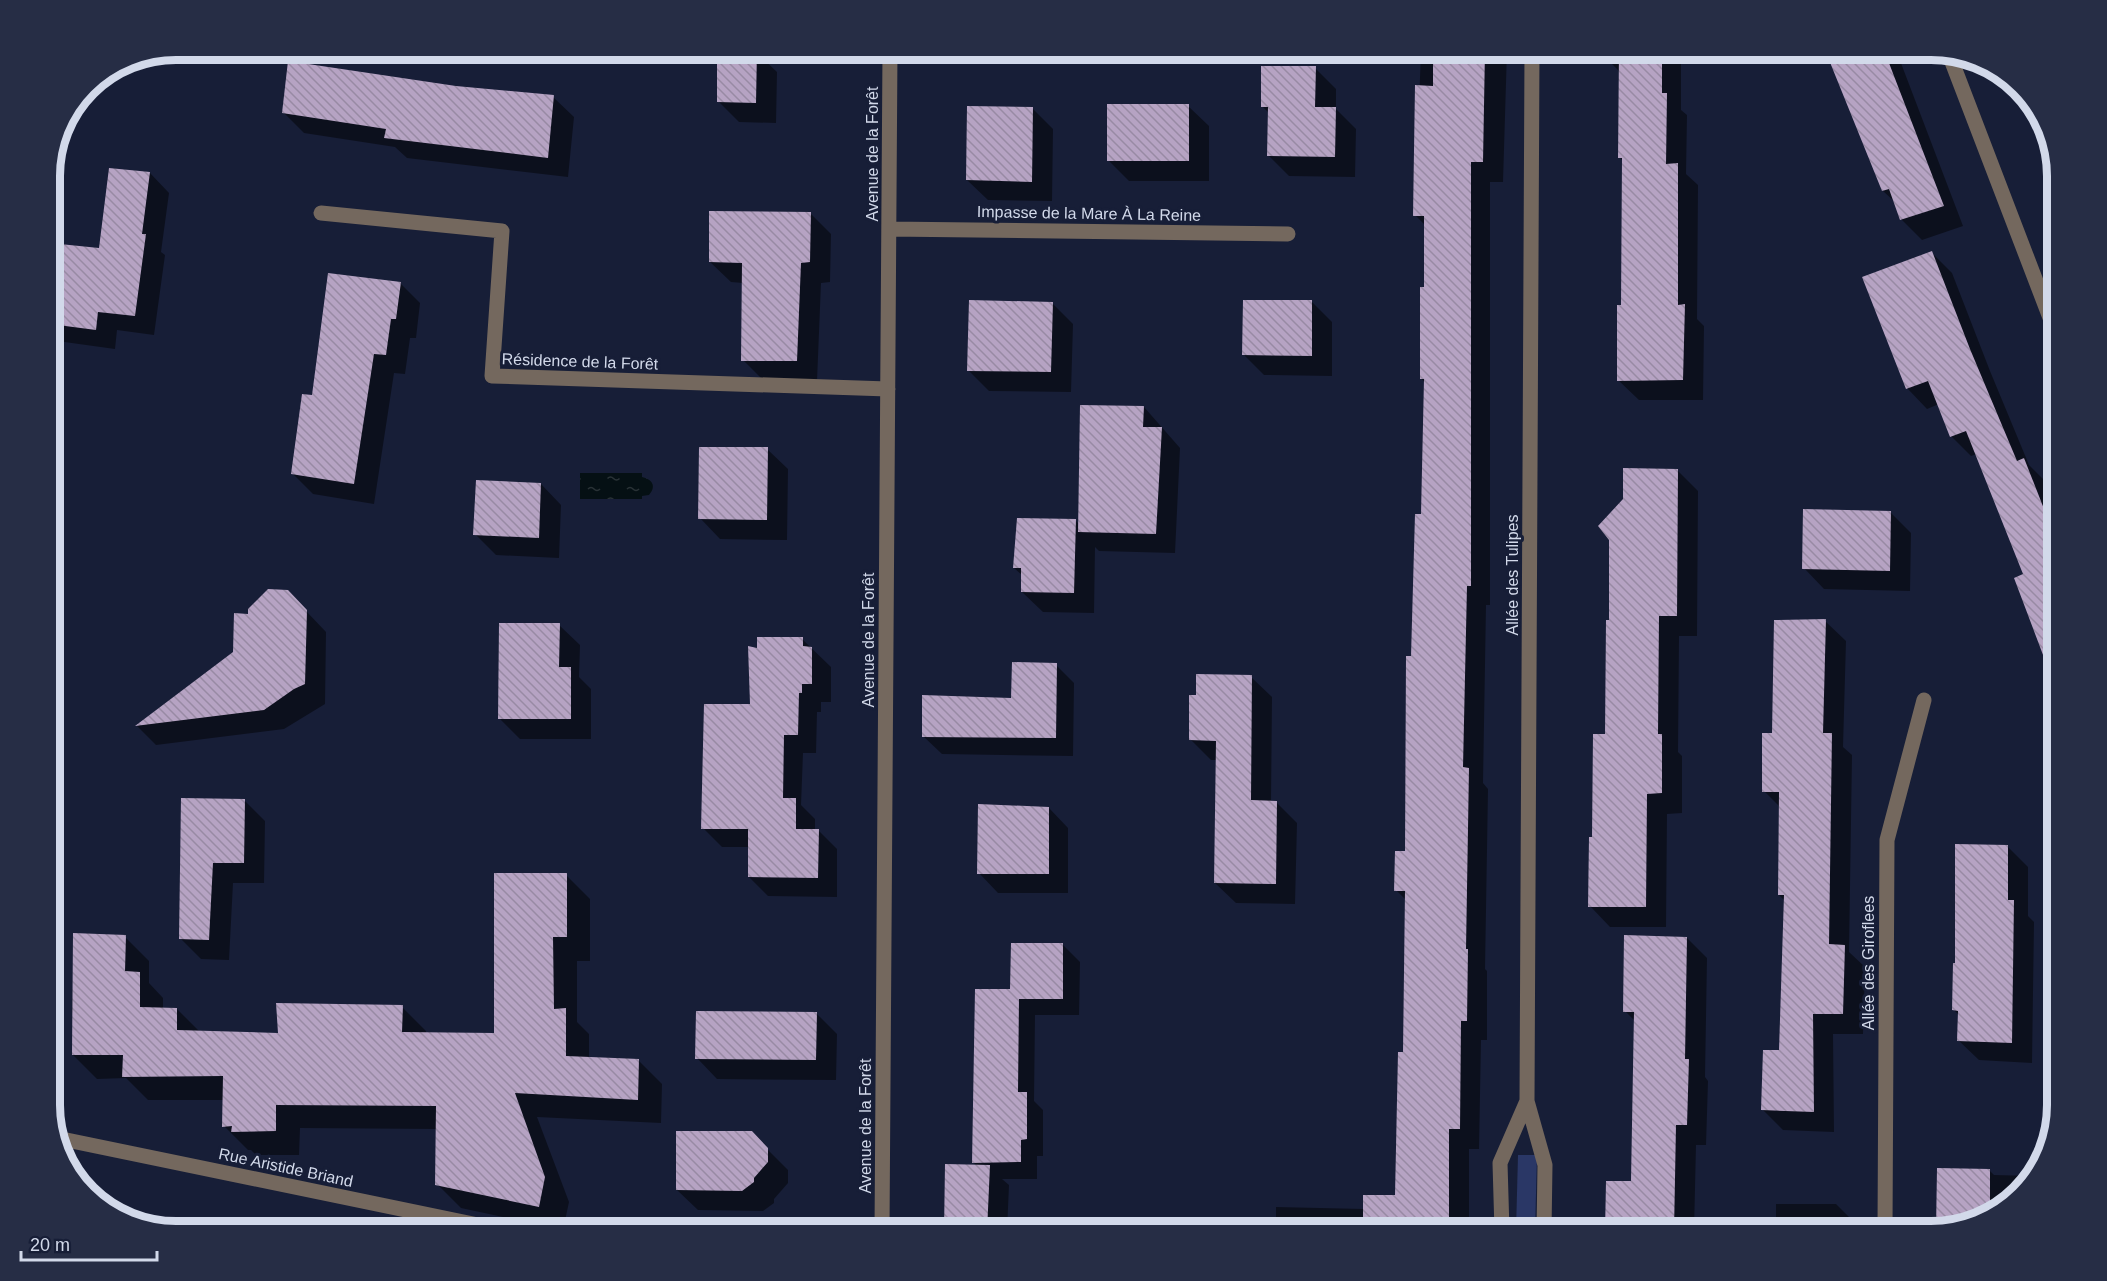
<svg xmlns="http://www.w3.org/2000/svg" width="2107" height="1281" viewBox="0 0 2107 1281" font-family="Helvetica,sans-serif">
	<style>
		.grass { fill: #2a3766 }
		.water { fill: url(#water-ripples) }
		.shadow { fill: #0007 }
		.building { fill: url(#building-back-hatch) }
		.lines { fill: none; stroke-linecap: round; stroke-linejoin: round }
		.minor { stroke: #74685e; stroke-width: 15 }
		.labels { text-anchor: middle; stroke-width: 6; stroke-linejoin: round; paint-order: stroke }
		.street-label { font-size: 16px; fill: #d2d9ea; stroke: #171e37 }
		.rim { fill: none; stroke: #d2d9ea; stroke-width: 8 }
	</style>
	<defs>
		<pattern id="water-ripples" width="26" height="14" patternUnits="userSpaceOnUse" patternTransform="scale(1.5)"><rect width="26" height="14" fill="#051014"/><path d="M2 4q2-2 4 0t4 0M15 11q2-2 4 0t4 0" fill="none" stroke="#293236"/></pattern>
		<pattern id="building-back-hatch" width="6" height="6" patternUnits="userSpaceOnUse" patternTransform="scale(1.5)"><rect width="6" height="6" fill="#b6a3c3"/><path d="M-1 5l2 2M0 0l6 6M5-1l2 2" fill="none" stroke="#988aa4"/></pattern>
	</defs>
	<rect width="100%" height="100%" fill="#171e37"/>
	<!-- grass -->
	<path class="grass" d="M 1518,1155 L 1537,1155 L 1535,1231 L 1516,1231 Z"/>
	<!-- water -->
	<path class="water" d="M 580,473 L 642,473 L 642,477 C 652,479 657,486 649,495 L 642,496 L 642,499 L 580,499 Z"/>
	<!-- shadow -->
	<path class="shadow" d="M 1421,50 L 1507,50 L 1503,182 L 1490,182 L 1490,605 L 1486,605 L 1483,783 L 1488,789 L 1485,969 L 1487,971 L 1487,1040 L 1481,1040 L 1479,1149 L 1469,1149 L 1469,1231 L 1276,1231 L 1276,1207 L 1364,1209 L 1396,1196 L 1404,1054 L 1407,901 L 1396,890 L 1407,852 L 1413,657 L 1422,516 L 1425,383 L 1421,378 L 1426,226 L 1415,215 Z
		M 1601,50 L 1681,50 L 1681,110 L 1687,115 L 1686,174 L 1698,185 L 1697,319 L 1704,326 L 1703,400 L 1639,400 L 1618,380 L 1622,307 L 1623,161 L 1619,157 L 1620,72 L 1601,53 Z
		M 1827,50 L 1896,50 L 1963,226 L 1922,240 L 1902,220 L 1895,202 L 1883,191 Z
		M 756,52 L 777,72 L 776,123 L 739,122 L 718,101 Z
		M 1315,68 L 1336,89 L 1336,109 L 1356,129 L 1355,177 L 1289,176 L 1268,155 L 1269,113 L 1262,106 Z
		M 456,88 L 553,97 L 574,117 L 568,177 L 407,158 L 395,147 L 304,133 L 283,112 Z
		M 1188,106 L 1209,126 L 1209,181 L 1129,181 L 1109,161 Z
		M 1033,109 L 1053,129 L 1052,201 L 988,200 L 967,180 Z
		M 150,173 L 169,193 L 161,252 L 165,255 L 154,335 L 117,330 L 115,349 L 50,340 L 50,244 L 100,250 Z
		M 810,213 L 831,234 L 830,282 L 821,283 L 817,381 L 764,381 L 743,360 L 743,283 L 731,282 L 710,262 Z
		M 1932,253 L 1952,273 L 1990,371 L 2029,465 L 2044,480 L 2057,514 L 2057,656 L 2037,636 L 2025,575 L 1977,454 L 1971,456 L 1951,436 L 1939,404 L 1927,409 L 1907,388 Z
		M 400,283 L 420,303 L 416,338 L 410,338 L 405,374 L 394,373 L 374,504 L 313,494 L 293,474 L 313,397 Z
		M 1312,302 L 1332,322 L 1332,376 L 1264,375 L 1243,354 Z
		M 1052,303 L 1073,324 L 1071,392 L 989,391 L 969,371 Z
		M 1144,407 L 1180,448 L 1175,553 L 1099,551 L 1095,547 L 1094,613 L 1043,612 L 1022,592 L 1023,576 L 1014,568 L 1075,520 L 1080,525 Z
		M 767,449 L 788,469 L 787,540 L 720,539 L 700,518 Z
		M 1677,470 L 1698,491 L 1697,636 L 1679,636 L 1678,752 L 1682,756 L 1682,813 L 1667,814 L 1666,927 L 1610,927 L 1590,906 L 1593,838 L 1607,736 L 1610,621 Z
		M 541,484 L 561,505 L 559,558 L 496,555 L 475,534 Z
		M 1891,513 L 1911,533 L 1910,591 L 1824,589 L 1804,568 Z
		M 287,591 L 326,632 L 325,704 L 284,729 L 156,745 L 137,726 L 235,653 L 250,615 Z
		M 1825,621 L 1846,641 L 1843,747 L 1852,755 L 1849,952 L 1865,967 L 1863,1034 L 1833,1034 L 1834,1132 L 1783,1130 L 1763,1110 L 1781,1051 L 1785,901 L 1779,895 L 1780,807 L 1764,791 L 1773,734 Z
		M 559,625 L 580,645 L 579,677 L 591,689 L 591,739 L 520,739 L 500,719 Z
		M 802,639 L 831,667 L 831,702 L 821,702 L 821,712 L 817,712 L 816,753 L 803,753 L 801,805 L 815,819 L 815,830 L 818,830 L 837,849 L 837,897 L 768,896 L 749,877 L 750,847 L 722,847 L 703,828 L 751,705 L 758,650 Z
		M 1056,665 L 1074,683 L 1073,756 L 942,754 L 923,736 L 1013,699 Z
		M 1251,677 L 1272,697 L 1271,802 L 1276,802 L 1297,823 L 1295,904 L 1236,903 L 1215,883 L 1217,760 L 1211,760 L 1191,740 Z
		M 182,799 L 244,800 L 265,821 L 264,883 L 233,883 L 229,960 L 201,959 L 180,938 Z
		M 1049,808 L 1068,828 L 1068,893 L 998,893 L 979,873 Z
		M 2007,846 L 2028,867 L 2028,916 L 2034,922 L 2032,1063 L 1979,1060 L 1958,1040 L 1959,1015 L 1953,1009 L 1956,964 Z
		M 566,875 L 590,899 L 590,961 L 577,961 L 577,1022 L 589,1034 L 589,1059 L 638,1060 L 662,1084 L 661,1123 L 537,1117 L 569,1202 L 563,1230 L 461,1208 L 437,1184 L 438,1129 L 300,1128 L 299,1155 L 256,1155 L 251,1150 L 248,1150 L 224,1126 L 224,1100 L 148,1100 L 126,1078 L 97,1079 L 73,1055 L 74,1014 L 72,1012 L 75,934 L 125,937 L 149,961 L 149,983 L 163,998 L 163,1009 L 177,1009 L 200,1032 L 280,1034 L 402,1007 L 426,1031 L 426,1034 L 496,1035 Z
		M 1687,938 L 1707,958 L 1705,1077 L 1708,1081 L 1706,1145 L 1696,1145 L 1694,1231 L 1606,1231 L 1632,1183 L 1636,1022 L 1625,1011 Z
		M 1063,945 L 1080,962 L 1079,1015 L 1035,1015 L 1034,1101 L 1043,1110 L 1043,1156 L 1037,1156 L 1037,1179 L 1002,1179 L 1009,1185 L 1007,1231 L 946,1231 L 977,1166 L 974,1163 L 1011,991 Z
		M 816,1013 L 837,1034 L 836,1080 L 717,1079 L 697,1058 Z
		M 751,1133 L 788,1170 L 788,1183 L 774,1199 L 774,1203 L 763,1211 L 698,1210 L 677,1190 Z
		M 1939,1169 L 1990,1171 L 1994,1175 L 2033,1176 L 1994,1214 L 1938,1230 Z
		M 1776,1204 L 1836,1204 L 1856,1224 L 1856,1231 L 1776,1231 Z
		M 153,1225 L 212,1226 L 218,1231 L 176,1232 Z"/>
	<!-- building -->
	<path class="building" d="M 717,50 L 757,50 L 756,103 L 717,102 Z
		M 1433,50 L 1485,50 L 1483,162 L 1471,162 L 1471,586 L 1467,586 L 1463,767 L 1469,768 L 1466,949 L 1468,949 L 1467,1021 L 1461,1021 L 1460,1129 L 1449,1129 L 1449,1222 L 1442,1223 L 1442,1232 L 1363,1232 L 1363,1195 L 1395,1195 L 1398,1052 L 1403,1052 L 1405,891 L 1394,891 L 1395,851 L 1405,851 L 1406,656 L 1411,656 L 1415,514 L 1421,514 L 1424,379 L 1420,379 L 1420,287 L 1424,287 L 1424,216 L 1413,216 L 1415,85 L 1433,86 Z
		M 1619,50 L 1662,50 L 1662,93 L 1667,93 L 1666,164 L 1678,163 L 1678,305 L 1685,304 L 1683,380 L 1617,381 L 1617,305 L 1621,305 L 1622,158 L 1618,158 Z
		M 1825,50 L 1884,50 L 1944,206 L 1900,220 L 1889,189 L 1882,191 Z
		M 288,61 L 456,86 L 554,95 L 548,158 L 384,138 L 386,129 L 282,113 Z
		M 1261,66 L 1316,66 L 1315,107 L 1336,107 L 1335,157 L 1267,156 L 1268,107 L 1261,107 Z
		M 1107,104 L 1189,104 L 1189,161 L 1107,161 Z
		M 967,106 L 1033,107 L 1032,182 L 966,180 Z
		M 109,168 L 150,172 L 142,234 L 146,234 L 135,316 L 98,312 L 96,330 L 50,324 L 50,243 L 99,248 Z
		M 709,211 L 811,212 L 810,262 L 801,263 L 797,361 L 741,361 L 742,263 L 709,262 Z
		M 1932,251 L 1970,349 L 2017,461 L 2024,458 L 2057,542 L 2057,683 L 2054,684 L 2014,578 L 2023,574 L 1966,431 L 1950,437 L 1928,381 L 1906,389 L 1862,277 Z
		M 328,273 L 401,282 L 396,319 L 391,319 L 386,355 L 374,354 L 354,484 L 291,474 L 302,394 L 312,395 Z
		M 969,300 L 1053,302 L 1051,372 L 967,371 Z
		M 1243,300 L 1312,300 L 1312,356 L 1242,355 Z
		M 1080,405 L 1144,406 L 1143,427 L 1162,427 L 1156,534 L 1078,532 Z
		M 699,447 L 768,447 L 767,520 L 698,519 Z
		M 1623,468 L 1678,469 L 1677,616 L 1659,616 L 1658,734 L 1662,734 L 1662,793 L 1647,794 L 1646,907 L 1588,907 L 1589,837 L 1592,837 L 1593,734 L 1605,734 L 1606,620 L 1609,620 L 1609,540 L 1598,526 L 1623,499 Z
		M 476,480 L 541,483 L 539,538 L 473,535 Z
		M 1803,509 L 1891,511 L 1890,571 L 1802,569 Z
		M 1017,518 L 1076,519 L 1074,593 L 1021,592 L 1021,568 L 1013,568 Z
		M 268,589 L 288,590 L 307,610 L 305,684 L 294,689 L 264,710 L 135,726 L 233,652 L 234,613 L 248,614 L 248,609 Z
		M 1826,619 L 1823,733 L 1832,733 L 1829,944 L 1845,945 L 1843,1014 L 1813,1014 L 1814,1112 L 1761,1110 L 1763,1050 L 1779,1050 L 1784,895 L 1778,895 L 1779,792 L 1762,792 L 1762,733 L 1772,733 L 1774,620 Z
		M 499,623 L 560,623 L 559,667 L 571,667 L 571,719 L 498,719 Z
		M 757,637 L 803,637 L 803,646 L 812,647 L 812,684 L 802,684 L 802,693 L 799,693 L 798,735 L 784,735 L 783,798 L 796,798 L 796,829 L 819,829 L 818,878 L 748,877 L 748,829 L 701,829 L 704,704 L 750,704 L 748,646 L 757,648 Z
		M 1012,662 L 1057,663 L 1056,738 L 922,737 L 922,695 L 1011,698 Z
		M 1196,674 L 1252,675 L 1251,800 L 1277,801 L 1276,884 L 1214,883 L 1216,741 L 1189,740 L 1189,695 L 1196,695 Z
		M 181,798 L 245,799 L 244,863 L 213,863 L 209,940 L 179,939 Z
		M 978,804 L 1049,807 L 1049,874 L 977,874 Z
		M 1955,844 L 2008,845 L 2008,900 L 2014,900 L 2012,1043 L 1957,1041 L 1958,1011 L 1952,1010 L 1953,963 L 1955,963 Z
		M 494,873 L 567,873 L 567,937 L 553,937 L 554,1009 L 566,1008 L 566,1056 L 639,1059 L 638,1100 L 515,1093 L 545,1177 L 539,1207 L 435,1185 L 436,1106 L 276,1105 L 276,1131 L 231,1132 L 232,1126 L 222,1127 L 223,1076 L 122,1077 L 123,1055 L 72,1055 L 73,933 L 126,935 L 125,971 L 140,972 L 140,1007 L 177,1008 L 177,1030 L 278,1033 L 276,1003 L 403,1005 L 402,1032 L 494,1033 Z
		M 1624,935 L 1687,937 L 1685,1059 L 1689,1059 L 1687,1125 L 1676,1125 L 1674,1232 L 1605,1232 L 1606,1181 L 1631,1181 L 1634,1012 L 1623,1012 Z
		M 1011,943 L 1063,943 L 1063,999 L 1019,999 L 1018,1092 L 1027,1092 L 1027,1139 L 1021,1140 L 1021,1162 L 972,1163 L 975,989 L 1010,989 Z
		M 696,1011 L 817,1012 L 816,1060 L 695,1059 Z
		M 676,1131 L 752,1131 L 768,1148 L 768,1162 L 754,1178 L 754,1182 L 742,1191 L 676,1190 Z
		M 945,1164 L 990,1165 L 987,1232 L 944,1232 Z
		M 1937,1168 L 1990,1169 L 1990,1216 L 1936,1230 Z"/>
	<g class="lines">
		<!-- minor -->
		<path class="minor" d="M 1532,50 L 1527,1101 L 1545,1165 L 1544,1231
			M 1949,54 L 2057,336
			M 321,213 L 502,231 L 492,376 L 888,389
			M 889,229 L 1288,234
			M 57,1138 L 507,1231
			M 882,1231 L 890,50
			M 1502,1231 L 1500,1163 L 1527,1101
			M 1885,1231 L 1887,840 L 1924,700"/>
	</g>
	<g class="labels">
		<!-- street labels -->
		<g class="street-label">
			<text transform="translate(872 154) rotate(-90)" y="6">Avenue de la Forêt</text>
			<text transform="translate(1089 213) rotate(1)" y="6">Impasse de la Mare À La Reine</text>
			<text transform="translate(580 361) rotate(2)" y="6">Résidence de la Forêt</text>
			<text transform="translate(1512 575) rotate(-90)" y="6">Allée des Tulipes</text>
			<text transform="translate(868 640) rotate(-90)" y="6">Avenue de la Forêt</text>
			<text transform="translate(1868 963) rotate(-90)" y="6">Allée des Giroflees</text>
			<text transform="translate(865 1126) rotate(-90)" y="6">Avenue de la Forêt</text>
			<text transform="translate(286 1167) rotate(12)" y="6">Rue Aristide Briand</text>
		</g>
	</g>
	<!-- crop -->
	<path d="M0 0H2107V1281H0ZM176 60H1931A116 116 0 0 1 2047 176V1105A116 116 0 0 1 1931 1221H176A116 116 0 0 1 60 1105V176A116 116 0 0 1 176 60Z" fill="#262d45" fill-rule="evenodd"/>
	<path class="rim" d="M176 60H1931A116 116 0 0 1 2047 176V1105A116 116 0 0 1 1931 1221H176A116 116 0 0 1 60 1105V176A116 116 0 0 1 176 60Z"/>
	<!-- scale -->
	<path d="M21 1251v9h136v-9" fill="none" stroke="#d2d9ea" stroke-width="3"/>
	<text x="30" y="1251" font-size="18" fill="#d2d9ea" stroke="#171e37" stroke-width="4.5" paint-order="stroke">20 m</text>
</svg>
